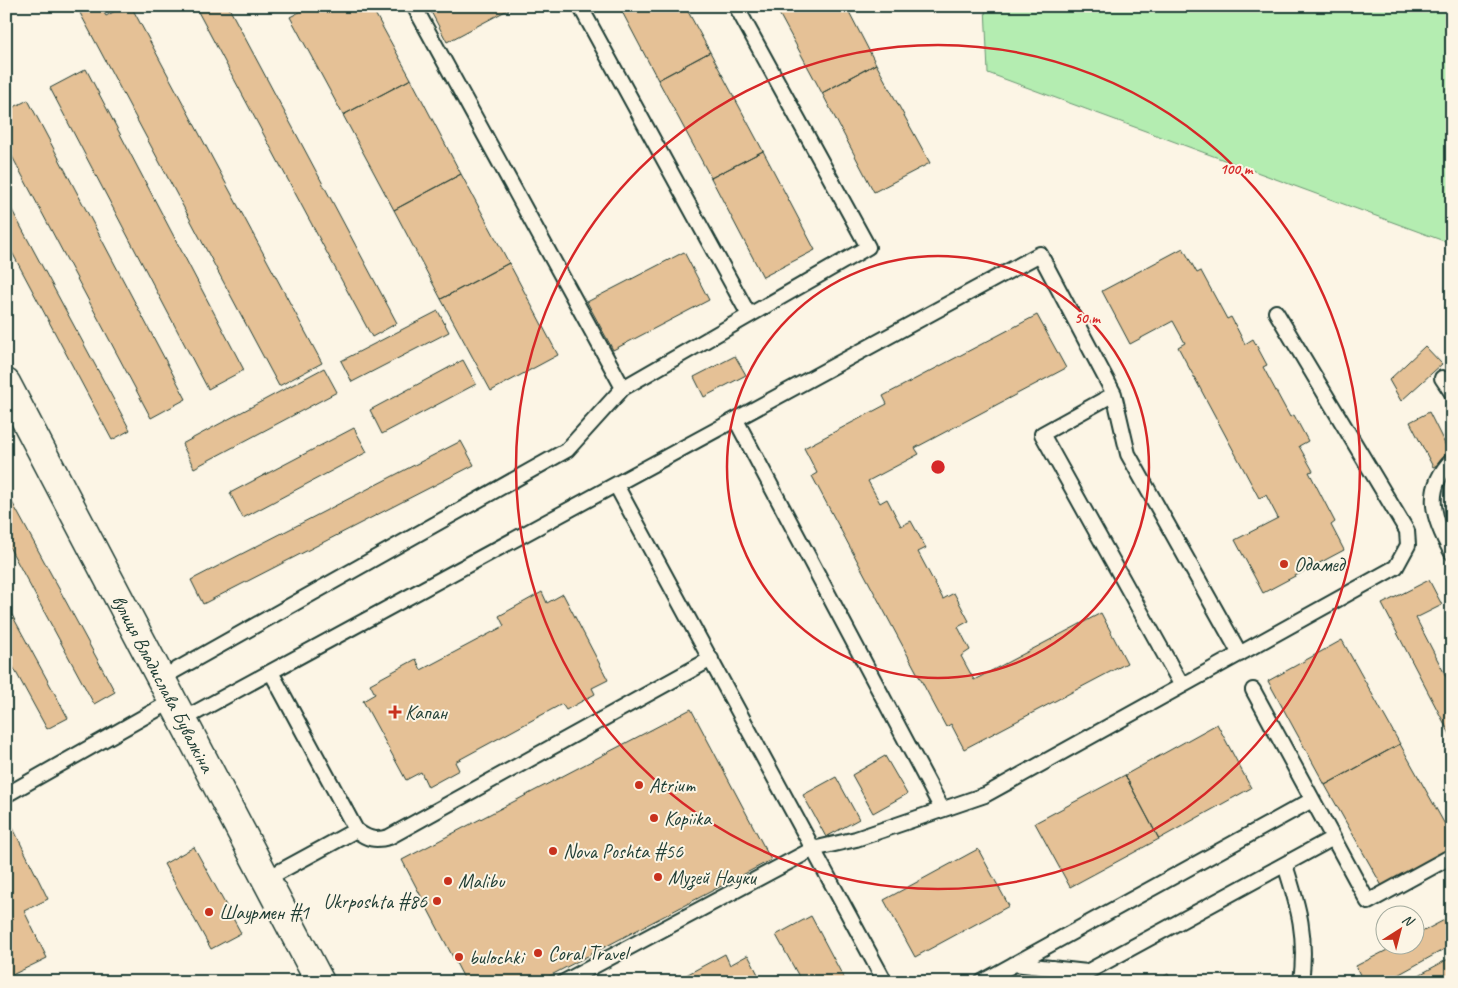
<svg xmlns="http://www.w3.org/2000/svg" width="1458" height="988" viewBox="0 0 1458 988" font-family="Caveat,sans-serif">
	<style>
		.green { fill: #b4edb1; stroke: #6a9572 }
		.building { fill: #e5c196; stroke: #1f3d34 }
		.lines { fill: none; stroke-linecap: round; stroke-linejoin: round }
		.service-casing { stroke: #1f3d34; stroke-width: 18 }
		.tertiary-casing { stroke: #1f3d34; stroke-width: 31 }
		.service { stroke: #fcf5e5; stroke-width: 14 }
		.tertiary { stroke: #fcf5e5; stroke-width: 28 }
		.ring { fill: none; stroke: #d62828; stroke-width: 2.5 }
		.poi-dot { fill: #c8321e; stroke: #fcf5e5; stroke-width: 2 }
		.labels { text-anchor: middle; stroke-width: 4; stroke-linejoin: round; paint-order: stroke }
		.poi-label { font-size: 20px; fill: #1f3d34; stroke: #fcf5e5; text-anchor: start }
		.street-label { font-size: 20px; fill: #1f3d34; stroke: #fcf5e5 }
		.centre { fill: #d62828; stroke: #fcf5e5; stroke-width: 2.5 }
		.ring-label { font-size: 15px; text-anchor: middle; font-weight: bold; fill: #d62828; stroke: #fcf5e5; stroke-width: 4; stroke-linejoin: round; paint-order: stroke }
	</style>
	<rect width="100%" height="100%" fill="#fcf5e5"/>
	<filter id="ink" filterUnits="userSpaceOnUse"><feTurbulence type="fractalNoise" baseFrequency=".02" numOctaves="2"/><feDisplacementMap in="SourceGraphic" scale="10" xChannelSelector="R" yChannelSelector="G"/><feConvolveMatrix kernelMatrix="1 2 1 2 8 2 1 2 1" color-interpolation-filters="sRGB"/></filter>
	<g filter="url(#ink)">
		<!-- green -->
		<path class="green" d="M 985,6 L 1452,6 L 1452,244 L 988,73 Z"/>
		<!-- building -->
		<path class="building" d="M 92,6 L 100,6 L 106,16 L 124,6 L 131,6 L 322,363 L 279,386 L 80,13 Z
			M 195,6 L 228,6 L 397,323 L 372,337 Z
			M 311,6 L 371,6 L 411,79 L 343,115 L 290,17 Z
			M 428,6 L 515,6 L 447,42 Z
			M 619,6 L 685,6 L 710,52 L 658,80 Z
			M 775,6 L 846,6 L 876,64 L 822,93 Z
			M 710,52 L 763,151 L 711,178 L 658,80 Z
			M 876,64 L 930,163 L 874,192 L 822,93 Z
			M 86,69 L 244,370 L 208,389 L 50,88 Z
			M 411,79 L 461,174 L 394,210 L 343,115 Z
			M 28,100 L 186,399 L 151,418 L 6,145 L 6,111 Z
			M 763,151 L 815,250 L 763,277 L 711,178 Z
			M 461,174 L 509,263 L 441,299 L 394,210 Z
			M 6,199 L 130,430 L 112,440 L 6,241 Z
			M 1183,248 L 1197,273 L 1201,271 L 1227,319 L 1231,317 L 1245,344 L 1253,339 L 1267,365 L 1263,367 L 1290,417 L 1294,415 L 1308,441 L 1299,446 L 1313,471 L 1309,472 L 1335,522 L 1331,525 L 1344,550 L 1263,593 L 1235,540 L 1278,518 L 1266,495 L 1259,498 L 1178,347 L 1185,343 L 1173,321 L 1130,344 L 1102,291 Z
			M 684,252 L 709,300 L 613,350 L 587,302 Z
			M 509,263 L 558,355 L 491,391 L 441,299 Z
			M 438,311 L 449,332 L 352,382 L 341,361 Z
			M 1037,315 L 1066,368 L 915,448 L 919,454 L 868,481 L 880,503 L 887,499 L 901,526 L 911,521 L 926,548 L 918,552 L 943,599 L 954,593 L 961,606 L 969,621 L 958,627 L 970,650 L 961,656 L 974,680 L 1101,613 L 1127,663 L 964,749 L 951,724 L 946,727 L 812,476 L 817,473 L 804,448 L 887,404 L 883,396 Z
			M 1425,346 L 1442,364 L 1401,401 L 1389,380 Z
			M 735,356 L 746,375 L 704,397 L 694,377 Z
			M 463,360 L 476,384 L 382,434 L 370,410 Z
			M 324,368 L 337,392 L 194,468 L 182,444 Z
			M 1429,412 L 1452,458 L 1433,467 L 1410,422 Z
			M 354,428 L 367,452 L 243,518 L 230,493 Z
			M 461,441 L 474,465 L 203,604 L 191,580 Z
			M 6,491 L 115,692 L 94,704 L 6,541 Z
			M 1429,580 L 1442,605 L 1416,618 L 1452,688 L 1452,738 L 1382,604 Z
			M 542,592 L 547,603 L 563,594 L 608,680 L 592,688 L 595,694 L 566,710 L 562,704 L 455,762 L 459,770 L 428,787 L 421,772 L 406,780 L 363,701 L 375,694 L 370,684 L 416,659 L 421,670 L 504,626 L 499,616 Z
			M 6,604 L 68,718 L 47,729 L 6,654 Z
			M 1342,640 L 1400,744 L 1325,785 L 1268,681 Z
			M 691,709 L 771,860 L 538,982 L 466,982 L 402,860 Z
			M 1217,724 L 1251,788 L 1159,839 L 1125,775 Z
			M 1400,744 L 1452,837 L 1452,848 L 1382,886 L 1325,785 Z
			M 885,756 L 907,794 L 873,813 L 852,775 Z
			M 1125,775 L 1159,839 L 1070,887 L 1035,823 Z
			M 836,777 L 859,819 L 826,837 L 803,795 Z
			M 10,822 L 48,899 L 24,911 L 47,958 L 6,978 L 6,824 Z
			M 194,847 L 241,933 L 211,949 L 164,864 Z
			M 978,849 L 1009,906 L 915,957 L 884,900 Z
			M 811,916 L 846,982 L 802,982 L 776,935 Z
			M 1452,916 L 1452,945 L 1385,982 L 1363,982 L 1356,966 L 1395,946 L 1416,946 L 1416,935 Z
			M 725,954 L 730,965 L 748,955 L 762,982 L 678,982 L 677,980 Z
			M 1452,957 L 1452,982 L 1406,982 Z
			M 1168,974 L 1172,982 L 1153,982 Z"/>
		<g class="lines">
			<!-- service casing -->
			<g class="service-casing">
				<path id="service" d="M 414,6 L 623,388
					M 580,6 L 749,315
					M 1442,378 L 1452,393
					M 1114,394 L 1042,434 L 1182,686
					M 736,420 L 942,809
					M 1452,460 C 1422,490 1434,521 1452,553
					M 616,485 L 885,982
					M 271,672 L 356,830
					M 160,679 L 567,450 L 623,388 L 868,247 L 736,6
					M 1253,690 L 1368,902 L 1452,856
					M 182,720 L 1040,254 L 1114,394 L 1128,454 L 1240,654
					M 6,795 L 172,701
					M 1285,865 C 1299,908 1307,936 1301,982
					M 266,879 L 356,830 C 367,839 375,841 389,837 L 711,659
					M 1014,964 L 1087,972 L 1333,838
					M 1053,968 L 1061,982
					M 564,982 L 813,849 L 856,839 L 985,795 L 1396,567 L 1408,545 L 1407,531 L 1276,312
					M 982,982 L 1312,800"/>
			</g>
			<!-- tertiary casing -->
			<g class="tertiary-casing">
				<g id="tertiary">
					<path id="s1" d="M 6,383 L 320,982"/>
				</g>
			</g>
			<!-- service -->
			<use href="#service" class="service"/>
			<!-- tertiary -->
			<use href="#tertiary" class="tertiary"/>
		</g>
	</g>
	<!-- distance rings -->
	<g class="ring">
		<circle cx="938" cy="467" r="211"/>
		<circle cx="938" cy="467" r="422"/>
	</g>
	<!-- markers -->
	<g class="poi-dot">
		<circle cx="1284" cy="564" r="5"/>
		<path d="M392.5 704.5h5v5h5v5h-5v5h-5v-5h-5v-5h5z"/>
		<circle cx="639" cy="785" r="5"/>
		<circle cx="654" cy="818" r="5"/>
		<circle cx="553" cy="851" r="5"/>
		<circle cx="658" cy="877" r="5"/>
		<circle cx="448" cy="881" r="5"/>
		<circle cx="437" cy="901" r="5"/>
		<circle cx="209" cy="912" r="5"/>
		<circle cx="538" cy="953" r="5"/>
		<circle cx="459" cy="957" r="5"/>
	</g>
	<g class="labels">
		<!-- poi labels -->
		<g class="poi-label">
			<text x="1294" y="571">Одамед</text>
			<text x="405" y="719">Капан</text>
			<text x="649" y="792">Atrium</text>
			<text x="664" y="825">Kopiika</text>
			<text x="563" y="858">Nova Poshta #56</text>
			<text x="668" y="884">Музей Науки</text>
			<text x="458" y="888">Malibu</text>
			<text x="427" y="908" text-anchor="end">Ukrposhta #86</text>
			<text x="219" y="919">Шаурмен #1</text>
			<text x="548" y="960">Coral Travel</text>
			<text x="469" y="964">bulochki</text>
		</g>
		<!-- street labels -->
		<g class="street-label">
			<text dy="7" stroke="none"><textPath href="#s1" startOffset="339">вулиця Владислава Бувалкіна</textPath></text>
		</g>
	</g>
	<circle cx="938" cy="467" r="8" class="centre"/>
	<g class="ring-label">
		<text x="1236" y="174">100 m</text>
		<text x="1087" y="323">50 m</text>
	</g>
	<!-- margin -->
	<rect width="1458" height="988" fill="none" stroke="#fcf5e5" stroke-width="25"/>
	<rect x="12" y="12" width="1433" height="963" fill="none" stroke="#1f3d34" stroke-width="2" filter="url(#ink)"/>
	<!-- north arrow -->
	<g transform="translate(1400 930) rotate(36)"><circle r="24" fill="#fcf5e5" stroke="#a4ab9e"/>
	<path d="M0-4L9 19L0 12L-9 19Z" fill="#c8321e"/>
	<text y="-8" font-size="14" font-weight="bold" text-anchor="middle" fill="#1f3d34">N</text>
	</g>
</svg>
